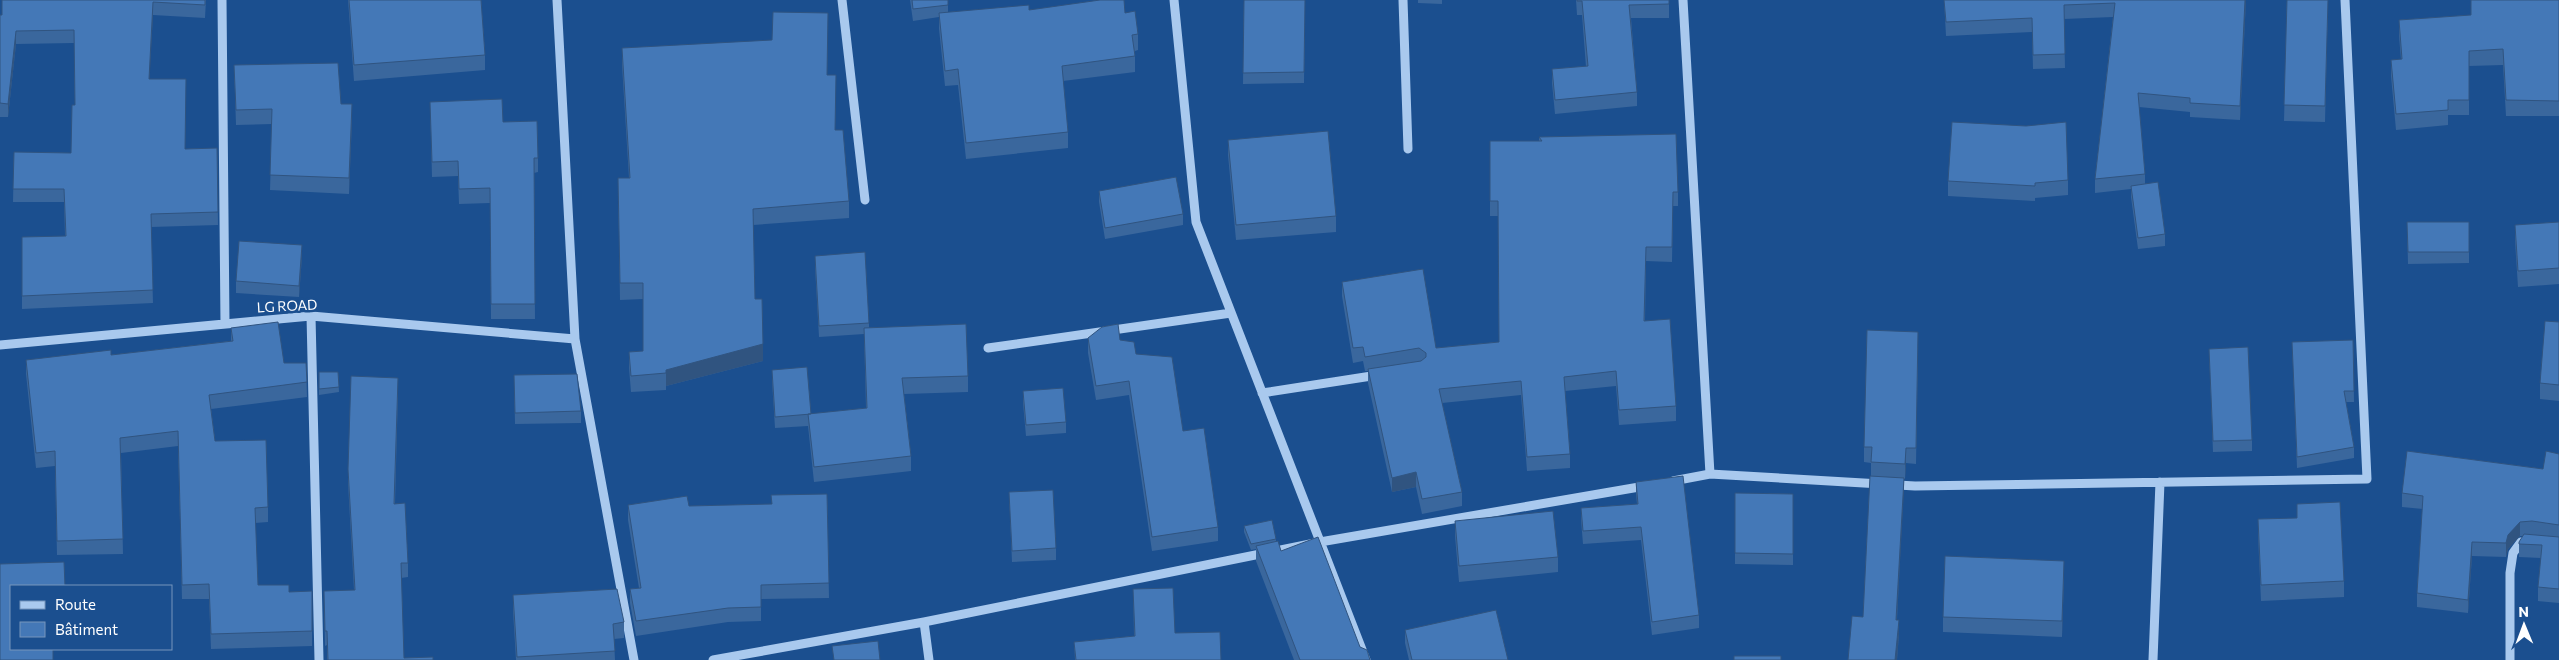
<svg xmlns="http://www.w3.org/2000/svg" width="2559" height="660" viewBox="0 0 2559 660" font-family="Commissioner,sans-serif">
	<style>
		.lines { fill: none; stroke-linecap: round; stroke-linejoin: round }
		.minor { stroke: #a9c9ee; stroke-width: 9 }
		.wall { fill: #3a679d }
		.shaded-wall { fill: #305480 }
		.building { fill: #4478b7; stroke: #305480 }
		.labels { text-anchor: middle; stroke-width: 5; stroke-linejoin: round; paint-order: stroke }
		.street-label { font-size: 14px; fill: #fff; stroke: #1b4f8f }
	</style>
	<rect width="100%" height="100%" fill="#1b4f8f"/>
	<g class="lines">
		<!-- minor -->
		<path class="minor" d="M 222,0 L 225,324
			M 557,0 L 575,339 L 634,660
			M 842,0 L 865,200
			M 1174,0 L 1196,222 L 1366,660
			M 1403,0 L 1408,149
			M 1683,0 L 1710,474
			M 311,316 L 319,660
			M 0,345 L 311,316 L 575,339
			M 988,348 L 1231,313
			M 1262,393 L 1378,375
			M 1673,481 L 1710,474 L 1915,486 L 2367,479 L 2345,0
			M 924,622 L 929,660
			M 713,660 L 924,622 L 1320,542 L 1645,486
			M 2153,660 L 2160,482
			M 2510,660 L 2510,573 L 2513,553 L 2521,542 L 2530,541"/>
	</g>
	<!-- wall -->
	<path class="wall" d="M 2,0 L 206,0 L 205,18 L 153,15 L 149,79 L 185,149 L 217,148 L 218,225 L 151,227 L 153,303 L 22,309 L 22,296 L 65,236 L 64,202 L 13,202 L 14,152 L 71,153 L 75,105 L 74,43 L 16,44 L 8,117 L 0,117 L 0,15 L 2,15 Z
		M 348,0 L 481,0 L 485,55 L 485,70 L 354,81 Z
		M 910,0 L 948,0 L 948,12 L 1029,10 L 1125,13 L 1138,34 L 1138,50 L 1135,51 L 1135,72 L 1063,81 L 1068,132 L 1068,148 L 966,159 L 958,85 L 945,86 L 939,29 L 939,17 L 913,21 Z
		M 1244,0 L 1305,0 L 1304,83 L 1243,84 Z
		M 1418,0 L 1442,0 L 1442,4 L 1418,3 Z
		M 1576,0 L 1669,0 L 1669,18 L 1631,18 L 1637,92 L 1637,106 L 1555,114 L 1552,83 L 1552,69 L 1586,67 L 1582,15 L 1577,15 Z
		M 1944,0 L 2246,0 L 2240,120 L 2190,117 L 2190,112 L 2139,107 L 2145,174 L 2145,184 L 2165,234 L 2165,246 L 2138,249 L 2131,197 L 2131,189 L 2095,193 L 2095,179 L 2113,17 L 2064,19 L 2065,68 L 2033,69 L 2032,32 L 1946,36 Z
		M 2287,0 L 2328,0 L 2325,122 L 2284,121 Z
		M 2559,0 L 2559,116 L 2506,116 L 2503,65 L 2469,66 L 2469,115 L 2448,115 L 2448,125 L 2396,130 L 2391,76 L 2391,60 L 2401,60 L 2399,36 L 2399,20 L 2471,15 Z
		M 622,48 L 827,75 L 835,130 L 849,201 L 849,218 L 753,225 L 755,299 L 763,361 L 666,386 L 666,390 L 631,392 L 629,368 L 629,352 L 643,351 L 643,299 L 620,300 L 618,178 L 629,178 L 622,65 Z
		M 234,65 L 341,104 L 352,119 L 349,194 L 270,190 L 272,124 L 236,125 Z
		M 430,102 L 503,122 L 538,158 L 538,172 L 534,173 L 535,319 L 491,319 L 490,203 L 459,204 L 458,176 L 432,177 Z
		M 1539,137 L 1678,192 L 1678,206 L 1673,206 L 1672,262 L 1646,261 L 1645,321 L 1676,406 L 1676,421 L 1619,425 L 1616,386 L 1565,391 L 1570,454 L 1570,468 L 1527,471 L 1521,395 L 1442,403 L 1462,492 L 1462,506 L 1422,514 L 1416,487 L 1392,492 L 1368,383 L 1368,371 L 1365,371 L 1363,361 L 1353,363 L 1342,296 L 1342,282 L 1436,348 L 1499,342 L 1498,216 L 1490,216 L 1490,141 L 1539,141 Z
		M 1228,140 L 1336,216 L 1336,232 L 1236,240 L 1228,155 Z
		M 2068,180 L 2068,195 L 2035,198 L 2035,201 L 1948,196 L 1948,181 Z
		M 1099,191 L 1183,214 L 1183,225 L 1105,239 L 1099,202 Z
		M 2407,222 L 2469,222 L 2469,263 L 2408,264 Z
		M 2559,222 L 2559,284 L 2518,287 L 2515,241 L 2515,225 Z
		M 302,256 L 299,297 L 236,293 L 236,281 Z
		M 815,256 L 869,323 L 869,328 L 968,376 L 968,392 L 904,394 L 911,456 L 911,471 L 814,482 L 808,426 L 775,428 L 772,381 L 772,370 L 811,414 L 866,408 L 864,334 L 819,337 L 815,267 Z
		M 2559,322 L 2559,401 L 2540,399 L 2540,383 Z
		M 231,328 L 284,363 L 306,363 L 307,397 L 211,409 L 215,441 L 268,507 L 268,522 L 255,523 L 258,585 L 289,592 L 312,631 L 312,646 L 211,649 L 209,599 L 182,599 L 178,446 L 121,453 L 123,554 L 57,555 L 55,466 L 36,468 L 26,374 L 26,360 L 111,355 L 231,341 Z
		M 1088,338 L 1120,340 L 1136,354 L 1183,431 L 1218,527 L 1218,541 L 1152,551 L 1129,395 L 1096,400 L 1088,353 Z
		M 2353,340 L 2354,402 L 2346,402 L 2354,447 L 2354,458 L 2297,468 L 2292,342 Z
		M 1918,347 L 1916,464 L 1906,463 L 1905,479 L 1904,479 L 1897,620 L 1899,634 L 1897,660 L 1848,660 L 1863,617 L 1871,476 L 1871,463 L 1864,462 L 1864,447 Z
		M 2209,349 L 2252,440 L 2252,451 L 2213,452 Z
		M 319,372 L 338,372 L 339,392 L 319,395 Z
		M 514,375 L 581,411 L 581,423 L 515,424 Z
		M 1023,391 L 1066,422 L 1066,433 L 1026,436 L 1023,403 Z
		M 398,392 L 395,504 L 408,563 L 408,577 L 401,578 L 327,660 L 327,645 L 325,646 L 324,591 L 354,590 L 348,483 L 348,469 Z
		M 2559,454 L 2559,603 L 2538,601 L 2538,587 L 2541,558 L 2519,557 L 2519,544 L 2523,536 L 2520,536 L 2508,549 L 2506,557 L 2472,556 L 2468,613 L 2417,607 L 2417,593 L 2423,509 L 2402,507 L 2402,493 L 2543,469 Z
		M 1636,482 L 1699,615 L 1699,628 L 1652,635 L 1641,540 L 1583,544 L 1581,520 L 1581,508 L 1637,504 L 1636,494 Z
		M 1009,492 L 1056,548 L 1056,560 L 1012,562 Z
		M 1735,493 L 1793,494 L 1793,565 L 1735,564 Z
		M 827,494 L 829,598 L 761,599 L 761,621 L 728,622 L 636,636 L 630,603 L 630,589 L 639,588 L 628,520 L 628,505 L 689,506 L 771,504 Z
		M 2258,519 L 2344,581 L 2344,597 L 2261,601 L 2258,535 Z
		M 1455,521 L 1558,557 L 1558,572 L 1459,582 L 1455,536 Z
		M 1244,526 L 1276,539 L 1276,542 L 1281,551 L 1360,647 L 1370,660 L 1294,660 L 1256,561 L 1256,549 L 1251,550 L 1244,532 Z
		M 2064,576 L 2062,637 L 1943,632 L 1943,617 Z
		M 1133,589 L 1175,633 L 1221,660 L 1075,660 L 1074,642 L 1134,636 Z
		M 513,595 L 624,622 L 624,638 L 614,639 L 615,660 L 516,660 L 513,611 Z
		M 1405,630 L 1508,660 L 1409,660 L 1405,643 Z"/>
	<!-- shaded-wall -->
	<path class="shaded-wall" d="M 2245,0 L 2246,0 L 2240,120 L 2240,106 Z
		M 153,2 L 153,15 L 149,92 L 149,79 Z
		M 16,31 L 16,44 L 8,117 L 8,104 Z
		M 352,104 L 352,119 L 349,194 L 349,178 Z
		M 302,245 L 302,256 L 299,297 L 299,286 Z
		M 763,344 L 763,361 L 666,386 L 666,370 Z
		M 1906,448 L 1906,463 L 1905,479 L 1905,464 Z
		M 1416,472 L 1416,487 L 1392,492 L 1392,478 Z
		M 1904,478 L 1904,492 L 1896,634 L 1896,620 Z
		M 2520,522 L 2520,536 L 2508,549 L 2506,557 L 2506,543 L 2508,535 Z
		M 2472,542 L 2472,556 L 2468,613 L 2468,600 Z
		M 2064,561 L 2064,576 L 2062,637 L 2062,621 Z
		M 1899,620 L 1899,634 L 1897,660 L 1895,660 Z"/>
	<!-- building -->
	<path class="building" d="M 2,0 L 205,0 L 205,5 L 153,2 L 149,79 L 186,79 L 185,149 L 217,148 L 218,212 L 151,214 L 153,290 L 22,296 L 22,237 L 66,236 L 64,189 L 13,189 L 14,152 L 71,153 L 72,105 L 75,105 L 74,30 L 16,31 L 8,104 L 0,103 L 0,15 L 2,15 Z
		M 349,0 L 481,0 L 485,55 L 354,65 Z
		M 912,0 L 948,0 L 948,5 L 913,9 Z
		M 1100,0 L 1124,0 L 1125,13 L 1135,11 L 1138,34 L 1132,35 L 1135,56 L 1062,66 L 1068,132 L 966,143 L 958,69 L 945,71 L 939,13 L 1029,5 L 1029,10 Z
		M 1244,0 L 1305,0 L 1304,72 L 1243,73 Z
		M 1577,0 L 1669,0 L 1669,4 L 1629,5 L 1637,92 L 1555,100 L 1552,69 L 1588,66 L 1582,1 L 1577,1 Z
		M 1944,0 L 2245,0 L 2240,106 L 2190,103 L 2190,98 L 2138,93 L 2145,174 L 2095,179 L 2115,3 L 2064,5 L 2065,54 L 2033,55 L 2032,18 L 1946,22 Z
		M 2287,0 L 2328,0 L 2325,106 L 2284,105 Z
		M 2471,0 L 2559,0 L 2559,101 L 2506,100 L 2503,49 L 2469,51 L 2469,100 L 2448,100 L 2448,110 L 2396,114 L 2391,60 L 2402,59 L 2399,20 L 2471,15 Z
		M 773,12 L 828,13 L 827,75 L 836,75 L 835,130 L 843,130 L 849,201 L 753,209 L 755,299 L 762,299 L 763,344 L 666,370 L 666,373 L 631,376 L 629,352 L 643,351 L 643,283 L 620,283 L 618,178 L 630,178 L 622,48 L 772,40 Z
		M 338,63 L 341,104 L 352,104 L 349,178 L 270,175 L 272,109 L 236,110 L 234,65 Z
		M 502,99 L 503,122 L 537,121 L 538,158 L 534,158 L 535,304 L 491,304 L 490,188 L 459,189 L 458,161 L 432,162 L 430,102 Z
		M 1952,122 L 2026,126 L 2066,122 L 2068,180 L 2035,183 L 2035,186 L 1948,181 Z
		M 1328,131 L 1336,216 L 1236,225 L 1228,140 Z
		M 1676,134 L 1678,192 L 1673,192 L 1672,247 L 1646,247 L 1644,321 L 1670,319 L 1676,406 L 1619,410 L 1616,371 L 1564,377 L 1570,454 L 1527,457 L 1521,381 L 1439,389 L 1462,492 L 1422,499 L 1416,472 L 1392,478 L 1368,369 L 1421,361 L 1426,357 L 1426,353 L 1419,348 L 1365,357 L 1363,347 L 1353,348 L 1342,282 L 1423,269 L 1436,348 L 1499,342 L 1498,201 L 1490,201 L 1490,141 L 1542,141 L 1539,137 Z
		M 1176,177 L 1183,214 L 1105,228 L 1099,191 Z
		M 2158,182 L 2165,234 L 2138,238 L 2131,186 Z
		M 2407,222 L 2469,222 L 2469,252 L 2408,252 Z
		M 2559,222 L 2559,268 L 2518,271 L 2515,225 Z
		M 239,241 L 302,245 L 299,286 L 236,281 Z
		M 865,252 L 869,323 L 819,326 L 815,256 Z
		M 2545,321 L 2559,322 L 2559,385 L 2540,383 Z
		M 278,322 L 284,363 L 306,363 L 307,382 L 209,395 L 215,441 L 266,440 L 268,507 L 255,508 L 258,585 L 289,585 L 289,592 L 312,591 L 312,631 L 211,634 L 209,584 L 182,585 L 178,431 L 120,438 L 123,539 L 57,541 L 55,451 L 36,453 L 26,360 L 111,350 L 111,355 L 233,341 L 231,328 Z
		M 966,324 L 968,376 L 902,378 L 911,456 L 814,467 L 808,414 L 867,408 L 864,328 Z
		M 1118,324 L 1120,340 L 1134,342 L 1136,354 L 1172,357 L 1183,431 L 1204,428 L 1218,527 L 1152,537 L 1129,381 L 1096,386 L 1088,338 L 1102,327 Z
		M 1867,330 L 1918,332 L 1916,448 L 1906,448 L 1905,464 L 1871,462 L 1872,447 L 1864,447 Z
		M 2353,340 L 2354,391 L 2344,391 L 2354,447 L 2297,457 L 2292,342 Z
		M 2248,347 L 2252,440 L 2213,441 L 2209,349 Z
		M 807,367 L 811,414 L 775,417 L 772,370 Z
		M 319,372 L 338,372 L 339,387 L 319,389 Z
		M 577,374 L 581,411 L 515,413 L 514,375 Z
		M 351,376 L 398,378 L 394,504 L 405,503 L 408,563 L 401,563 L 404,658 L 433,657 L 433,660 L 328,660 L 327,631 L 325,631 L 324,591 L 355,590 L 348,469 Z
		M 1063,388 L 1066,422 L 1026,425 L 1023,391 Z
		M 2407,451 L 2543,469 L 2546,451 L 2559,454 L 2559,525 L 2532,521 L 2520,522 L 2508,535 L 2506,543 L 2472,542 L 2468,600 L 2417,593 L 2423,496 L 2402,493 Z
		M 1683,476 L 1699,615 L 1652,622 L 1641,527 L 1583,531 L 1581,508 L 1638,504 L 1636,482 Z
		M 1870,476 L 1904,478 L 1896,620 L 1899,620 L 1895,660 L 1848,660 L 1852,616 L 1863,617 Z
		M 1053,490 L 1056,548 L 1012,551 L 1009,492 Z
		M 1735,493 L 1793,494 L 1793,554 L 1735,553 Z
		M 827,494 L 829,583 L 761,585 L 761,607 L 728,608 L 636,621 L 630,589 L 641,588 L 628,505 L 687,496 L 689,506 L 772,504 L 771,495 Z
		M 2340,502 L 2344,581 L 2261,585 L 2258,519 L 2297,518 L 2297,504 Z
		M 1553,511 L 1558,557 L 1459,566 L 1455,521 Z
		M 1272,520 L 1276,539 L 1251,544 L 1244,526 Z
		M 2524,534 L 2559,537 L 2559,589 L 2538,587 L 2542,545 L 2519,544 L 2519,542 Z
		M 1318,537 L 1360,647 L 1367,650 L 1370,660 L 1300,660 L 1256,546 L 1278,541 L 1281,551 Z
		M 1945,556 L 2064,561 L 2062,621 L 1943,617 Z
		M 64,562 L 65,586 L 11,586 L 11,649 L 53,649 L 53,660 L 0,660 L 0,564 Z
		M 1173,588 L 1175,633 L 1220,632 L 1221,660 L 1076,660 L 1074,642 L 1135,636 L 1133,589 Z
		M 617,589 L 624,622 L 613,624 L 615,651 L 517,657 L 513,595 Z
		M 1496,610 L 1508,660 L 1412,660 L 1405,630 Z
		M 878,641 L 880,660 L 834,660 L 832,646 Z
		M 1734,656 L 1781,656 L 1781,660 L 1734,660 Z"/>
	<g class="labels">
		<!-- street labels -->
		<g class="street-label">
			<text transform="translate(287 306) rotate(-3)" y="5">LG ROAD</text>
		</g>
	</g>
	<!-- legend -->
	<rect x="10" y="585" width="162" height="65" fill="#1b4f8f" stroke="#7695bc"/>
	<rect x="20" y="601" width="25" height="8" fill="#a9c9ee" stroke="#7695bc"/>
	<text x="55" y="610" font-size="15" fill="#ffffff">Route</text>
	<rect x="20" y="622" width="25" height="15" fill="#4478b7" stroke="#7695bc"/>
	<text x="55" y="635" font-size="15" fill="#ffffff">Bâtiment</text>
	<!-- north arrow -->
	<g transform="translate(2524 625) rotate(359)" stroke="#1b4f8f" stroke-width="4" paint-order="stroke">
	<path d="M0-4L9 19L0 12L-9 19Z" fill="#ffffff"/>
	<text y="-8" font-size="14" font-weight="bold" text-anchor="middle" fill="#ffffff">N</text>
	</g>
</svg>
